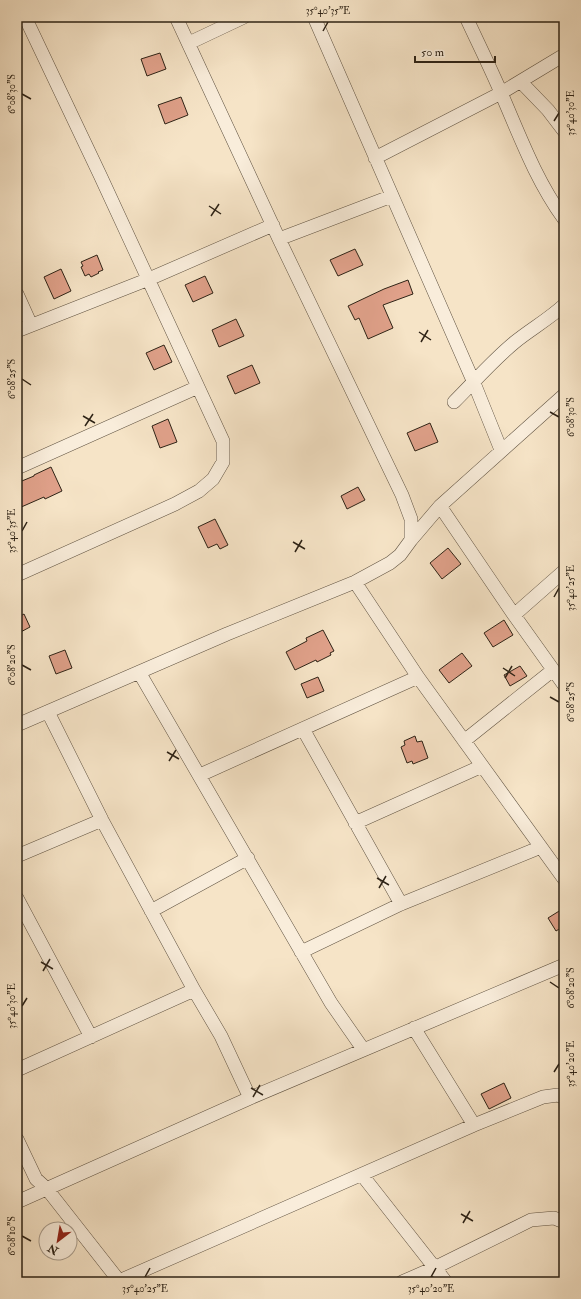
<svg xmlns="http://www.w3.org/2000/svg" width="581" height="1299" viewBox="0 0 581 1299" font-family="'IM FELL Double Pica',serif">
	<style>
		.building { fill: #e0a18a; stroke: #2e2316 }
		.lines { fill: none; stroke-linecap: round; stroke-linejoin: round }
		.street-casing { stroke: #605342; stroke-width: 14 }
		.street { stroke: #f9eddb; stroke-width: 13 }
		.ticks { fill: none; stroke: #2e2316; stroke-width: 1.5 }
		.neatline { fill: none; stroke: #2e2316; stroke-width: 1.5 }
		.ticks-label { font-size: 10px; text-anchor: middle; fill: #2e2316 }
	</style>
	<rect width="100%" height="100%" fill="#f6e4c7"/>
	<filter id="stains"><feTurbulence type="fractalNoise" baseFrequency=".005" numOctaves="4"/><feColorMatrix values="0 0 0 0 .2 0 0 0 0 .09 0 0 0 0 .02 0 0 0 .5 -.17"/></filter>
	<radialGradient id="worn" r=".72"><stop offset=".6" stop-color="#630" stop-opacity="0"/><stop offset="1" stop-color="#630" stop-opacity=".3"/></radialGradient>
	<!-- building -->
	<path class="building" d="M 160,53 L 166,69 L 147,76 L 141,59 Z
		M 181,97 L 188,115 L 165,124 L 158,105 Z
		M 355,249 L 363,265 L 338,276 L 330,260 Z
		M 97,255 L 103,270 L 98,272 L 99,273 L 91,277 L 89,274 L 85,276 L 81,267 L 83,266 L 81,262 Z
		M 61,269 L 71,291 L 54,299 L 44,277 Z
		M 205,276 L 213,293 L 193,302 L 185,285 Z
		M 408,280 L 413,294 L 383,305 L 393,328 L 368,339 L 359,318 L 355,320 L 348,306 L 384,289 Z
		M 236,319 L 244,336 L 219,347 L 212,330 Z
		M 164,345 L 172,362 L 154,370 L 146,353 Z
		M 252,365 L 260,383 L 235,394 L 227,376 Z
		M 168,419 L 177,442 L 160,448 L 152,426 Z
		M 430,423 L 438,442 L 415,451 L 407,433 Z
		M 51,467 L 62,491 L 45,499 L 44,497 L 19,508 L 17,503 L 17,483 L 34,476 L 34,475 Z
		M 358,487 L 365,500 L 347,509 L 341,496 Z
		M 215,519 L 228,545 L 220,549 L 217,544 L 208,548 L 198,527 Z
		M 448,548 L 461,564 L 442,579 L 430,563 Z
		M 24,614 L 30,627 L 17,634 L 17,618 Z
		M 504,620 L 513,635 L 493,647 L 484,633 Z
		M 323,630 L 334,651 L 330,653 L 331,655 L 317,662 L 316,660 L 295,670 L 286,652 L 307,641 L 306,638 Z
		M 65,650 L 72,668 L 56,674 L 49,656 Z
		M 462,653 L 472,666 L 449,683 L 439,670 Z
		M 520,666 L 527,676 L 510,686 L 504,675 Z
		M 318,677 L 324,691 L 307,698 L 301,684 Z
		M 415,736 L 417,742 L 422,741 L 428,758 L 413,764 L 412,761 L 407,763 L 401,747 L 405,745 L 404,741 Z
		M 564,908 L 564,926 L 556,931 L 548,918 Z
		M 504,1083 L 511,1098 L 489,1109 L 481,1094 Z"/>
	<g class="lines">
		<!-- street casing -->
		<g class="street-casing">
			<path id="street" d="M 314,17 L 474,383 L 501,450
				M 466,17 C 478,43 491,69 502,95 C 521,139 536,180 564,219
				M 189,43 L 244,17
				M 521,82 L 548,110 L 564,131
				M 375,158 L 501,93 L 564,55
				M 279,239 L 392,196
				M 17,294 L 31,325
				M 17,331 L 149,279 L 273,225
				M 454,402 C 474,382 493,360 515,342 C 531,329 549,319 564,305
				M 17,468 L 198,387
				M 440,506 L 514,615 L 564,685
				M 411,540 L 440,506 L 564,395
				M 17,575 L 175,504 L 199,491 L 213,479 L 223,462 L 223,441 L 100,175 L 25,17
				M 355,582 L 418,677 L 564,879
				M 514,615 L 564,571
				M 139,672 L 331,1003 L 363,1049
				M 48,712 L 102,820 L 194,990 L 221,1036 L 250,1098
				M 17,725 L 227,634 L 355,582 L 390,563 L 400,555 L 411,540 L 411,519 L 402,495 L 279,239 L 176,17
				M 303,729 L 401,904
				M 464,741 L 553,670
				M 200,775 L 418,677
				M 355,823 L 482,766
				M 17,856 L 102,820
				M 17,898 L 91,1037
				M 151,911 L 248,858
				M 301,952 L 401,904 L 541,847
				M 414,1028 L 474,1125
				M 17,1070 L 194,990
				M 17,1139 L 36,1179 L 47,1189 L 120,1282
				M 362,1175 L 446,1282
				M 17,1202 L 250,1098 L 564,965
				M 119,1281 L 474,1125 L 543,1097 L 558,1095 L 564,1098
				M 402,1282 L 434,1268 L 531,1220 L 554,1218 L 564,1222"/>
		</g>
		<!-- street -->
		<use href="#street" class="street"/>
	</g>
	<!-- ticks -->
	<path class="ticks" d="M 323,31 L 328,22M 22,94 L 31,99M 554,121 L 559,113M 209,206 L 221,214M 211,216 L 219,204M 419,332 L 431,340M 421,342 L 428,330M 22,379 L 31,385M 550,412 L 559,417M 83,416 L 95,423M 85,426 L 93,414M 22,531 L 27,522M 293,542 L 305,549M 295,552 L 302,540M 554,597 L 559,588M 22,665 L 31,670M 503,668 L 515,676M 505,678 L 512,666M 550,697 L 559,702M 167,752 L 179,759M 169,761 L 176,750M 377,878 L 389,885M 379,888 L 386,876M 41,962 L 53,969M 43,971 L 50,959M 550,982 L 559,988M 22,1006 L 27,998M 554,1072 L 559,1064M 251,1088 L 263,1095M 253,1097 L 260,1085M 461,1214 L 473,1221M 463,1223 L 470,1211M 22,1236 L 31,1241M 145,1277 L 150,1268M 431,1277 L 436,1268"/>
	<!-- margin -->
	<rect width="581" height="1299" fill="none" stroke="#f6e4c7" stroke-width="44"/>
	<!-- north arrow -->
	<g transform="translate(58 1241) rotate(211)"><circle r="19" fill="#f9eddb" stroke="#a89c8c"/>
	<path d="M0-3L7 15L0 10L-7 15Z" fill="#8f2418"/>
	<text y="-6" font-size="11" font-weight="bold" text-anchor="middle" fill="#2e2316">N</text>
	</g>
	<!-- scale -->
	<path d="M415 56v6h80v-6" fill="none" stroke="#2e2316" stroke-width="2"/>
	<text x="421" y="56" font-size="12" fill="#2e2316" stroke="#f9eddb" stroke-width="3" paint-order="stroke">50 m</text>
	<rect x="22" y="22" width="537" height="1255" class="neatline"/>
	<g class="ticks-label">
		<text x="328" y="14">35°40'35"E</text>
		<text transform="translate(11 94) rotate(-90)" y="4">6°08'30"S</text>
		<text transform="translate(570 113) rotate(-90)" y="4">35°40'30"E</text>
		<text transform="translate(11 379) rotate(-90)" y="4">6°08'25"S</text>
		<text transform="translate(570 417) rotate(-90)" y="4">6°08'30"S</text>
		<text transform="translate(11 531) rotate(-90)" y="4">35°40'35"E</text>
		<text transform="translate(570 588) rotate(-90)" y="4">35°40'25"E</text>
		<text transform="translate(11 665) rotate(-90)" y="4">6°08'20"S</text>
		<text transform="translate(570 702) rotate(-90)" y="4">6°08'25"S</text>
		<text transform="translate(570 988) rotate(-90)" y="4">6°08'20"S</text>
		<text transform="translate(11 1006) rotate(-90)" y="4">35°40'30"E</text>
		<text transform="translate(570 1064) rotate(-90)" y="4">35°40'20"E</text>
		<text transform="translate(11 1236) rotate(-90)" y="4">6°08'10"S</text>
		<text x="145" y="1292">35°40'25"E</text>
		<text x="431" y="1292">35°40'20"E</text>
	</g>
	<rect width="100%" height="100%" filter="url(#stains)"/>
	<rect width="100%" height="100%" fill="url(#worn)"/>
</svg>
